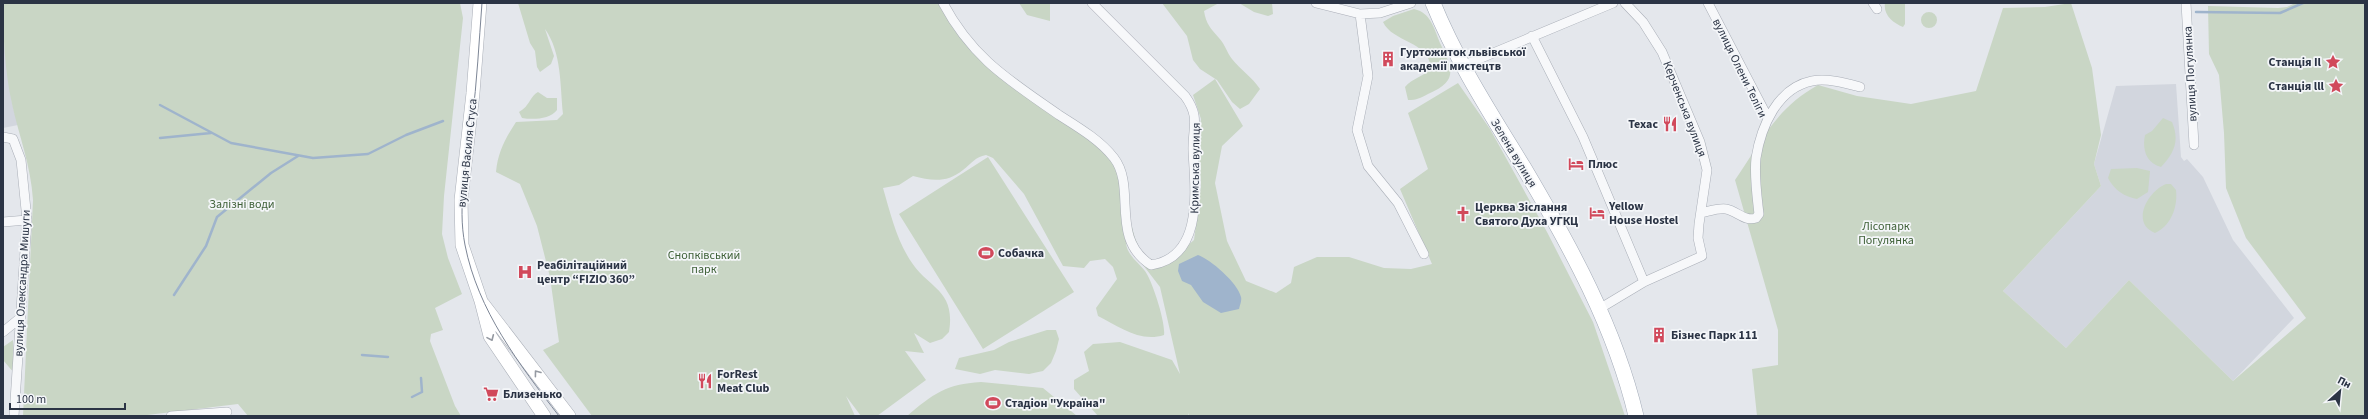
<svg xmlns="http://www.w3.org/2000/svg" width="2368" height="419" viewBox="0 0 2368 419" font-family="'Source Sans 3',sans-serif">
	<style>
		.built { fill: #d2d6de }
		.green { fill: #c9d6c5 }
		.water { fill: #9fb4cc }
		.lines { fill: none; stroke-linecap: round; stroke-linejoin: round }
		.stream { stroke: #9fb4cc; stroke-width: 2.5 }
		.street-casing { stroke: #a9aeb7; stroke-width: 10 }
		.secondary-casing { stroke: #a9aeb7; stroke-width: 14 }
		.primary-casing { stroke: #a3abb8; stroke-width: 16 }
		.street { stroke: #f7f8fa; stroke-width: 9 }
		.secondary { stroke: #fff; stroke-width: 13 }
		.primary { stroke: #fff; stroke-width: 15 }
		.tram { stroke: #7d8696; stroke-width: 1 }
		.oneway { stroke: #959aa2 }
		.labels { text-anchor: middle; stroke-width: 3.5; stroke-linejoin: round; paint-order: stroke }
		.poi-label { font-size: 12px; font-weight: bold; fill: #2b3445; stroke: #f4f6f9; text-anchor: start }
		.street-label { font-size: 12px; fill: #2b3445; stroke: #f4f6f9 }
		.park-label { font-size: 12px; fill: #3f6138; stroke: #f4f6f9 }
	</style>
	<rect width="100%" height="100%" fill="#e4e7ec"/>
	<!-- built -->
	<path class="built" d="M 3,32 L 12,103 L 18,125 L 3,128 Z
		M 2176,84 L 2181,157 L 2184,161 L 2187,159 L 2203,177 L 2233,240 L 2294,318 L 2233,381 L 2129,280 L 2066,348 L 2003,291 L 2101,186 L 2094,164 L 2116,86 Z"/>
	<!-- green -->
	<path class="green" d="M 3,3 L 460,3 L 463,18 L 444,196 L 442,234 L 448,258 L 462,294 L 435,308 L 443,330 L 431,334 L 430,341 L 455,406 L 461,416 L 248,416 L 238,404 L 139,416 L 23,416 L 33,200 C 31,166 19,136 12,104 C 5,72 3,36 3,3 Z
		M 518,3 L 946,3 L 976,49 L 1111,151 L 1135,238 L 1141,252 L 1152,260 L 1165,265 L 1194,240 L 1201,186 L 1198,145 L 1201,119 L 1193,95 L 1215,79 L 1243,126 L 1222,146 L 1215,183 L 1227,241 L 1246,281 L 1276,293 L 1291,283 L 1294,267 L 1317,257 L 1349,257 L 1384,268 L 1411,269 L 1432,264 L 1400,189 L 1428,169 L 1408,113 L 1458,83 L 1490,129 L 1547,232 L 1593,322 L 1625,416 L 1189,416 L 1188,413 L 1188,416 L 1098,416 L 1074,389 L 1074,380 L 1089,371 L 1084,352 L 1093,344 L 1120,342 L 1172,360 L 1180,374 L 1160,287 L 1126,243 C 1127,255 1138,262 1145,271 C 1152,280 1166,323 1164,335 C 1140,343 1118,326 1098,316 L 1096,308 L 1117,279 L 1113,267 L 1105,259 L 1090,261 L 1084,268 L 1063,266 L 1024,194 L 993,158 L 986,155 C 975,157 972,163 963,170 C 947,183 932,181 913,176 L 899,185 L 883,188 C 890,212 896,238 910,260 C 928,289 956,289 949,332 L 942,339 L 930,343 L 914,333 L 924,353 L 905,351 L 926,380 L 877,416 L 861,416 L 846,396 L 855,416 L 592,416 L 543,350 L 559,342 L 550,277 L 537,226 L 520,184 L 496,172 C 498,152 505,139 516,122 L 557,120 L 563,114 C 560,86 562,53 545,29 L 554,56 L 551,64 L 540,72 L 537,67 L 535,51 L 530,43 Z
		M 1019,3 L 1050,3 L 1050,21 L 1027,15 Z
		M 1162,3 L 1219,3 L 1204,11 C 1206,24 1211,29 1219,38 C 1225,44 1227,53 1232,59 C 1241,70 1252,77 1260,89 L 1249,104 L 1240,109 L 1232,102 L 1217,80 L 1200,69 L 1193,60 L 1187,36 Z
		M 1239,3 L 1272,3 L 1273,14 L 1268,16 L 1254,12 Z
		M 1885,3 L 1905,3 L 1905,24 L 1903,27 C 1893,23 1883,15 1885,3 Z
		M 2071,3 L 2092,68 L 2101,135 L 2094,164 L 2101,186 L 2003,291 L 2066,348 L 2129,280 L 2233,381 L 2306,318 L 2246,238 L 2226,188 L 2224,133 L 2219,75 L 2209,54 L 2208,6 L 2278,8 L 2287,7 L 2295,3 L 2365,3 L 2365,416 L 1757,416 L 1752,369 L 1778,365 L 1778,330 L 1735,180 C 1762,141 1775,109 1818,85 L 1857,96 L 1911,104 L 1976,91 L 2003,8 L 2045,7 Z
		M 1414,9 C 1432,13 1434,30 1441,45 C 1452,68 1459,81 1428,94 C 1420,98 1417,100 1408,100 L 1405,87 C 1412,78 1424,77 1431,68 C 1428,40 1393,43 1383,22 L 1393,16 Z
		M1921 20a8 8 0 1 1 16 0a8 8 0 1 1-16 0Z
		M 538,92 L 547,98 L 557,98 L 557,110 C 550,119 534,120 522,118 L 519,112 C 530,106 530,96 538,92 Z
		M 2163,118 L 2172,122 C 2180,141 2174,153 2161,167 C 2146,163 2142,149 2145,135 L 2152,131 Z
		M 988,157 L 1074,292 L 983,349 L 899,214 Z
		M 2137,168 L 2150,171 L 2148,192 L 2137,199 C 2125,197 2114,190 2108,178 L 2111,169 Z
		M 2166,184 L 2171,184 L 2176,190 C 2178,207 2171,226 2155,233 C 2130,223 2148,191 2166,184 Z
		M 1047,330 L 1056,330 L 1059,339 L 1056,351 L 1051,363 L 1043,371 L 1029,374 L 995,370 L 980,374 L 955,369 L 959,358 L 994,350 L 1009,342 Z
		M 13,340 L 14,373 L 3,360 L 3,347 Z
		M 981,382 L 1043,388 L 1077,416 L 907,416 C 933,394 946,384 981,382 Z"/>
	<!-- water -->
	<path class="water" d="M 1198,255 C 1210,259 1238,283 1241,297 C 1242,300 1240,305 1239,309 L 1221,313 L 1203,302 L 1191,285 L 1182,281 L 1178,271 L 1179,264 Z"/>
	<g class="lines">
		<!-- stream -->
		<path class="stream" d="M 2196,12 L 2280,13 L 2303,3
			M 160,105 L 231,143 L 313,158 L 368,154 L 406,135 L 443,121
			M 160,138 L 211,133
			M 174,295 L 206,246 L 217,217 L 271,173 L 298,156
			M 362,355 L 388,357
			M 412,397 L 422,392 L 421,378"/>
		<!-- street casing -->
		<g class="street-casing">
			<path id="street" d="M 943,3 C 973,59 1009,80 1059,115 C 1078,127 1100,140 1114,158 C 1137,188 1109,238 1151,265 C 1204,257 1195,190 1193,151 C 1192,128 1201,118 1185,96 L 1092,3
				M 1316,3 L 1360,14 L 1380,13 L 1411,3
				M 1708,3 L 1768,118
				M 1873,3 L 1877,9
				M 2186,3 L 2194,145
				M 1360,14 L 1368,76 L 1357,130 L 1368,166 L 1398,203 L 1424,254
				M 1532,36 L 1583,137 L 1644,282
				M 1462,66 L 1613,3
				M 3,137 L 13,139 L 21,160 L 27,220 L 14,416
				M 1701,213 C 1710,211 1718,208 1726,209 C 1737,211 1745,222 1756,218 L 1759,214 C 1757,196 1754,176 1756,158 C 1761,127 1777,88 1812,81 C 1827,78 1845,83 1860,87
				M 3,222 L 27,220
				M 1599,309 L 1644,282 L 1702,256 L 1698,238 L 1699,224 L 1707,170 L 1700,142 L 1662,52 L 1643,22 L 1625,3
				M 3,332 L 20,318
				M 171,416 L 227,412"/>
		</g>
		<!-- secondary casing -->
		<g class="secondary-casing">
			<path id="secondary" d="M 480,3 L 473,93 L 461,200 L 462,245 L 481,301 L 490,336 L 544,416
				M 483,304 L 569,416"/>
		</g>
		<!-- primary casing -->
		<g class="primary-casing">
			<path id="primary" d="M 1433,3 C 1457,62 1491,114 1524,168 C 1570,246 1615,327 1636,416"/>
		</g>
		<!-- street -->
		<use href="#street" class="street"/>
		<!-- secondary -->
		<use href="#secondary" class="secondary"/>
		<!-- primary -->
		<use href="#primary" class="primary"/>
		<!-- tram -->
		<path class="tram" d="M 482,3 C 479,42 477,82 472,121 C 467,161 457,205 465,245 C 478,311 519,364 559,416"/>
	</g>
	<!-- one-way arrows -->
	<defs><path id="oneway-chevron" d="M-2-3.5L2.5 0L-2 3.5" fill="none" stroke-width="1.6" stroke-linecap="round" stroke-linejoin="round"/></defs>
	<g class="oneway">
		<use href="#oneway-chevron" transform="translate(491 338) rotate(66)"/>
		<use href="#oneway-chevron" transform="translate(537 373) rotate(-127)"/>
	</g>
	<!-- icons -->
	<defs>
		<g id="building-bare" transform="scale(1.2)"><path d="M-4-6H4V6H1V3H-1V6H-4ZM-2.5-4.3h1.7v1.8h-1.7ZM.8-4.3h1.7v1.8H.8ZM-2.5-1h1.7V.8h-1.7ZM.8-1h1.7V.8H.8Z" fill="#d1495b" stroke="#f4f6f9" stroke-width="2.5" paint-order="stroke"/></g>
		<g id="sight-bare" transform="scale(1.2)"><path d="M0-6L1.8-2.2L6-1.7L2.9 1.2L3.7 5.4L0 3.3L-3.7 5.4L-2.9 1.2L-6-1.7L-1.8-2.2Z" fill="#d1495b" stroke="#f4f6f9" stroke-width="2.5" paint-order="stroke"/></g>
		<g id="restaurant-bare" transform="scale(1.2)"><path d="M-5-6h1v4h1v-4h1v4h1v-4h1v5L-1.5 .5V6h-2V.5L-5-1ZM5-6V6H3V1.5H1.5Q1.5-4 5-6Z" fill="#d1495b" stroke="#f4f6f9" stroke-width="2.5" paint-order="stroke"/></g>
		<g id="hotel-bare" transform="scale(1.2)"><path d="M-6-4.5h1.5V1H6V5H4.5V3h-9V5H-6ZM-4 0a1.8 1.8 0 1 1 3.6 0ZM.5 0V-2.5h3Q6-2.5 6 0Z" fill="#d1495b" stroke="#f4f6f9" stroke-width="2.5" paint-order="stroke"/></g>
		<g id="church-bare" transform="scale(1.2)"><path d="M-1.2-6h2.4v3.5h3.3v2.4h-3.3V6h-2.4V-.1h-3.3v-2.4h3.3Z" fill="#d1495b" stroke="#f4f6f9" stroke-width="2.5" paint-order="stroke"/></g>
		<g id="stadium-bare" transform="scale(1.2)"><path d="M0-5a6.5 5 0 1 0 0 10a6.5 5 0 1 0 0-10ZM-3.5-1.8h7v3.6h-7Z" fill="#d1495b" stroke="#f4f6f9" stroke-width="2.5" paint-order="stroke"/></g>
		<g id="hospital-bare" transform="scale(1.2)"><path d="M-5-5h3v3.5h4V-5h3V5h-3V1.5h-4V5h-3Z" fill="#d1495b" stroke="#f4f6f9" stroke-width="2.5" paint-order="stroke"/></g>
		<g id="supermarket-bare" transform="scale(1.2)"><path d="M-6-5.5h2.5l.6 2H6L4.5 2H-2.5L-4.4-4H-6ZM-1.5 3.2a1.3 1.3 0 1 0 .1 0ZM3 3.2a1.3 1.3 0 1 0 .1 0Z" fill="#d1495b" stroke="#f4f6f9" stroke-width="2.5" paint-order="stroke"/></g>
	</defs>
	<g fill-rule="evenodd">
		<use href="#building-bare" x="1388" y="59"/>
		<use href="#sight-bare" x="2333" y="62"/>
		<use href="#sight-bare" x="2336" y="86"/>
		<use href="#restaurant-bare" x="1670" y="124"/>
		<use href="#hotel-bare" x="1576" y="164"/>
		<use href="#hotel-bare" x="1597" y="213"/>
		<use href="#church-bare" x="1463" y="214"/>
		<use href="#stadium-bare" x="986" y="253"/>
		<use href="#hospital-bare" x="525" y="272"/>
		<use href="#building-bare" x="1659" y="335"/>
		<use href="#restaurant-bare" x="705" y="381"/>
		<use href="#supermarket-bare" x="491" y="394"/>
		<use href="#stadium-bare" x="993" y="403"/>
	</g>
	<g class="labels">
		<!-- poi labels -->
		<g class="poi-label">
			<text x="1400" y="56">Гуртожиток львівської<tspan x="1400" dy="14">академії мистецтв</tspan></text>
			<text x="2321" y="66" text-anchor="end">Cтанція Il</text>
			<text x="2324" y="90" text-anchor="end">Cтанція lll</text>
			<text x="1658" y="128" text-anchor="end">Техас</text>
			<text x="1588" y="168">Плюс</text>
			<text x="1609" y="210">Yellow<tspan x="1609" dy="14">House Hostel</tspan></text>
			<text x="1475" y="211">Церква Зіслання<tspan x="1475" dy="14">Святого Духа УГКЦ</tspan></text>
			<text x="998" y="257">Собачка</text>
			<text x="537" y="269">Реабілітаційний<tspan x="537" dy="14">центр “FIZIO 360”</tspan></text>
			<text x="1671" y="339">Бізнес Парк 111</text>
			<text x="717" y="378">ForRest<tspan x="717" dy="14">Meat Club</tspan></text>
			<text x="503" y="398">Близенько</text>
			<text x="1005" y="407">Стадіон "Україна"</text>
		</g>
		<!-- street labels -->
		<g class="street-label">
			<text transform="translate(1740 68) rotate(64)" y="4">вулиця Олени Теліги</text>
			<text transform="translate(2190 74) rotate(-93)" y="4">вулиця Погулянка</text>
			<text transform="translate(1685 109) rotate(69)" y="4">Керченська вулиця</text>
			<text transform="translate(467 153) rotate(-84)" y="4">вулиця Василя Стуса</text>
			<text transform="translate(1514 153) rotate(59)" y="4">Зелена вулиця</text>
			<text transform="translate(1195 168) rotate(-89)" y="4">Кримська вулиця</text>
			<text transform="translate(22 283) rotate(-87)" y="4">вулиця Олександра Мишуги</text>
		</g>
		<!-- park labels -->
		<g class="park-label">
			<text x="242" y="208">Залізні води</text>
			<text x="1886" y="230">Лісопарк<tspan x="1886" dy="14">Погулянка</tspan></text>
			<text x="704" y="259">Снопківський<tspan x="704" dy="14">парк</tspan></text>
		</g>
	</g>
	<!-- border -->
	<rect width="2368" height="419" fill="none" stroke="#2b3445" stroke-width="8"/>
	<!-- north arrow -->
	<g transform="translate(2340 391) rotate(27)" stroke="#f4f6f9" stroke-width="3" paint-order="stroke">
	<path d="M0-3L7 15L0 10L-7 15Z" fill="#2b3445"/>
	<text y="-6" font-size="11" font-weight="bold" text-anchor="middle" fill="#2b3445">Пн</text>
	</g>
	<!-- scale -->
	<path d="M10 403v6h115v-6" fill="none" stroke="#2b3445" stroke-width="2"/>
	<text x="16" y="403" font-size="12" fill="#2b3445" stroke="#f4f6f9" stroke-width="3" paint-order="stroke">100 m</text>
</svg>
